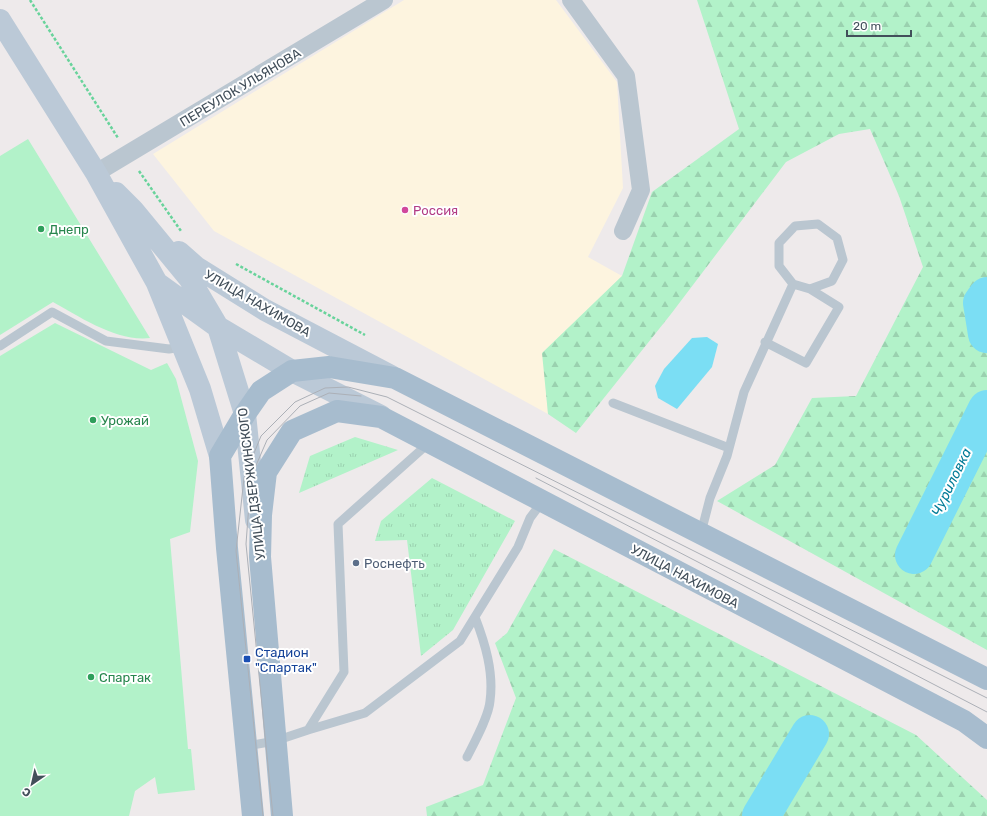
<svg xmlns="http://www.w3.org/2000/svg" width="987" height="816" viewBox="0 0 987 816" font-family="Rubik,sans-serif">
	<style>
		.commercial { fill: #fdf4df }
		.grass { fill: url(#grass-tufts) }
		.forest { fill: url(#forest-firs) }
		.pitch { fill: #b2f2c9 }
		.water { fill: #7bdef4 }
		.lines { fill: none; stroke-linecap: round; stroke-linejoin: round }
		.river { stroke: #7bdef4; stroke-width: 38 }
		.path { stroke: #68d39b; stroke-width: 2.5; stroke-dasharray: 3 2; stroke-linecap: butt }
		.service { stroke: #bac6d0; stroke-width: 9 }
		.minor { stroke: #bac6d0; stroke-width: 18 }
		.secondary { stroke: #bbc9d7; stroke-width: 22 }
		.primary { stroke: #a7bcce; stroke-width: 22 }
		.tram { stroke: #acb0b7; stroke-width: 1 }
		.hotel-dot { fill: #d1479c; stroke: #fff; stroke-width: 1.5 }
		.leisure-dot { fill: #2e9e5b; stroke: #fff; stroke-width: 1.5 }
		.service-dot { fill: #5c6f8a; stroke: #fff; stroke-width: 1.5 }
		.transit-dot { fill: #1a4fb4; stroke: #fff; stroke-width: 1.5 }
		.labels { text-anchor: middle; stroke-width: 4; stroke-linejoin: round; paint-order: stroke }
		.street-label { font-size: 13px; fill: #424f5a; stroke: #fff }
		.hotel-label { font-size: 13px; fill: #b23c85; stroke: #fff; text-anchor: start }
		.leisure-label { font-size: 13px; fill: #27864d; stroke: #fff; text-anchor: start }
		.service-label { font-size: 13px; fill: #4e5e75; stroke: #fff; text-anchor: start }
		.transit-label { font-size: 13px; fill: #164399; stroke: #fff; text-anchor: start }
		.water-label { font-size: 14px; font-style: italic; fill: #037c97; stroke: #fff }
	</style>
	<defs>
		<pattern id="grass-tufts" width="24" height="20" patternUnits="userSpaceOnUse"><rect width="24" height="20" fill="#b2f2c9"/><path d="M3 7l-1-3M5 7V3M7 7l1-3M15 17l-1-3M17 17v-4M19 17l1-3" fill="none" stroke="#9ad1af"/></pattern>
		<pattern id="forest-firs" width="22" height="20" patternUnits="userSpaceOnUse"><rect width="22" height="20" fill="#b2f2c9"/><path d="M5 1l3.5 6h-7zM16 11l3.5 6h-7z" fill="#9ad1af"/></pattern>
	</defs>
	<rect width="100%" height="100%" fill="#eeeaeb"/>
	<!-- commercial -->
	<path class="commercial" d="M 404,0 L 556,0 L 617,82 L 623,188 L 588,257 L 622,276 L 543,353 L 548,414 L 214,231 L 153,154 Z"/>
	<!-- grass -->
	<path class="grass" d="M 355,437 L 398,450 L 299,493 L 310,456 Z
		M 432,478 L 515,521 L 453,630 L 421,656 L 407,540 L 375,541 L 381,521 Z"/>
	<!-- forest -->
	<path class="forest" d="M 697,0 L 987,0 L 987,650 L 717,501 L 775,465 L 812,398 L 856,396 L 923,267 L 899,196 L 870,129 L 839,134 L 786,162 L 671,314 L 576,433 L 548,414 L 542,353 L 622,276 L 652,192 L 739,129 Z
		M 554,549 L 916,735 L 987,800 L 987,816 L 427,816 L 426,807 L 483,785 L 516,698 L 495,643 L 507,633 Z"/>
	<!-- pitch -->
	<path class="pitch" d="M 28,139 L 150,338 C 117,342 80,317 53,302 L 0,335 L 0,156 Z
		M 55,323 L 151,370 L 167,363 L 176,379 L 198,461 L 190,532 L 170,539 L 188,749 L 191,749 L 195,790 L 158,794 L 155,777 L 135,791 L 129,816 L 0,816 L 0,356 Z"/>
	<!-- water -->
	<path class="water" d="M 707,337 L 718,344 L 712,367 L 677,409 L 658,398 L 655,386 L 664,369 L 692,338 Z"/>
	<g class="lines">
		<!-- river -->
		<path class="river" d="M 987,296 L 982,303 L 987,334
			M 914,555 L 987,409
			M 761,816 L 810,734"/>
		<!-- path -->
		<path class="path" d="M 30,0 L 118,138
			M 139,171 L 181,231
			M 236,264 L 365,335"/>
		<!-- service -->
		<path class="service" d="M 765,342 L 806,363 L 839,307 L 810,289 L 793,284 L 779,266 L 779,243 L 795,226 L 818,224 L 837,238 L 843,260 L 832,281 L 810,289
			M 0,346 L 52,312 L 106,341 L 169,349 L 182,347
			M 613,403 L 729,448
			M 701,533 L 710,498 L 727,456 L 744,392 L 793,284
			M 308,730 L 365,713 L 460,641 L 518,547 L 530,518 L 542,502
			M 247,746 L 275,741 L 308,730 L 344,672 L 338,524 L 430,442
			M 467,757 C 474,743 489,716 490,701 C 494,672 485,643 475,617"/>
		<!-- minor -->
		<path class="minor" d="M 571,0 L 626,76 L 641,190 L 623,231
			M 96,173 L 384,0"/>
		<!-- secondary -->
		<path class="secondary" d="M 0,20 L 96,173 L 157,283 L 200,389 L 220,456
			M 116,193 L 133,210 L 189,278 L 218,327 L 245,414 L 256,520
			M 179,252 L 196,267 L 265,310 L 391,376
			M 157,283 L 218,327 L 292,371 L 381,416"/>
		<!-- primary -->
		<path class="primary" d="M 253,816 L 227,548 L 220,456 L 245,414 L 261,391 L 292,371 L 329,367 L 395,378 L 987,679
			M 282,816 L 260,557 L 261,515 L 266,472 L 292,431 L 337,411 L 381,417 L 964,721 L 987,738"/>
		<!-- tram -->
		<path class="tram" d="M 536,478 L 987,712
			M 263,816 L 236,551 L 244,478 L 261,436 L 295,402 L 325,388 L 348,387 L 387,397 L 987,698
			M 273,816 L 246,544 L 251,477 L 267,440 L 300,406 L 329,393 L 361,396"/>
	</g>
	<!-- markers -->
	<circle class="hotel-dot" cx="405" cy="210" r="4"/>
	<g class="leisure-dot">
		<circle cx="41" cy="229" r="4"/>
		<circle cx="93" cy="420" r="4"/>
		<circle cx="91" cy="677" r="4"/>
	</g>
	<circle class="service-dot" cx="356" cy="563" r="4"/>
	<rect class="transit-dot" x="243" y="655" width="8" height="8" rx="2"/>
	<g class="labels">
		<!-- street labels -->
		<g class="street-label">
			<text transform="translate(240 87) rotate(-31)" y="5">ПЕРЕУЛОК УЛЬЯНОВА</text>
			<text transform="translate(258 303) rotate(30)" y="5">УЛИЦА НАХИМОВА</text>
			<text transform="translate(251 484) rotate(-97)" y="5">УЛИЦА ДЗЕРЖИНСКОГО</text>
			<text transform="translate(685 576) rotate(28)" y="5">УЛИЦА НАХИМОВА</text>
		</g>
		<!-- hotel labels -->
		<g class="hotel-label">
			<text x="413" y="215">Россия</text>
		</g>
		<!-- leisure labels -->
		<g class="leisure-label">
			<text x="49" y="234">Днепр</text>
			<text x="101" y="425">Урожай</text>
			<text x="99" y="682">Спартак</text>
		</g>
		<!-- service labels -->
		<g class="service-label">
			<text x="364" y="568">Роснефть</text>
		</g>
		<!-- transit labels -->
		<g class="transit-label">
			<text x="255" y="657">Стадион<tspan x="255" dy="15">"Спартак"</tspan></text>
		</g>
		<!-- water labels -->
		<g class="water-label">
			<text transform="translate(951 482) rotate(-64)" y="5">Чуриловка</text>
		</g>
	</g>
	<!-- north arrow -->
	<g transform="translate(32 784) rotate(214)" stroke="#ffffff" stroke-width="3" paint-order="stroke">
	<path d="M0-3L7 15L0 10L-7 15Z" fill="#424f5a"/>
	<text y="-6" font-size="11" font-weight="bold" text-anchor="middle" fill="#424f5a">С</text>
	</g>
	<!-- scale -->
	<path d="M847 30v6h64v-6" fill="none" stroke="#424f5a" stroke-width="2"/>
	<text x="853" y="30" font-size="12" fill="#424f5a" stroke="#ffffff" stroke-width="3" paint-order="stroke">20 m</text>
</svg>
